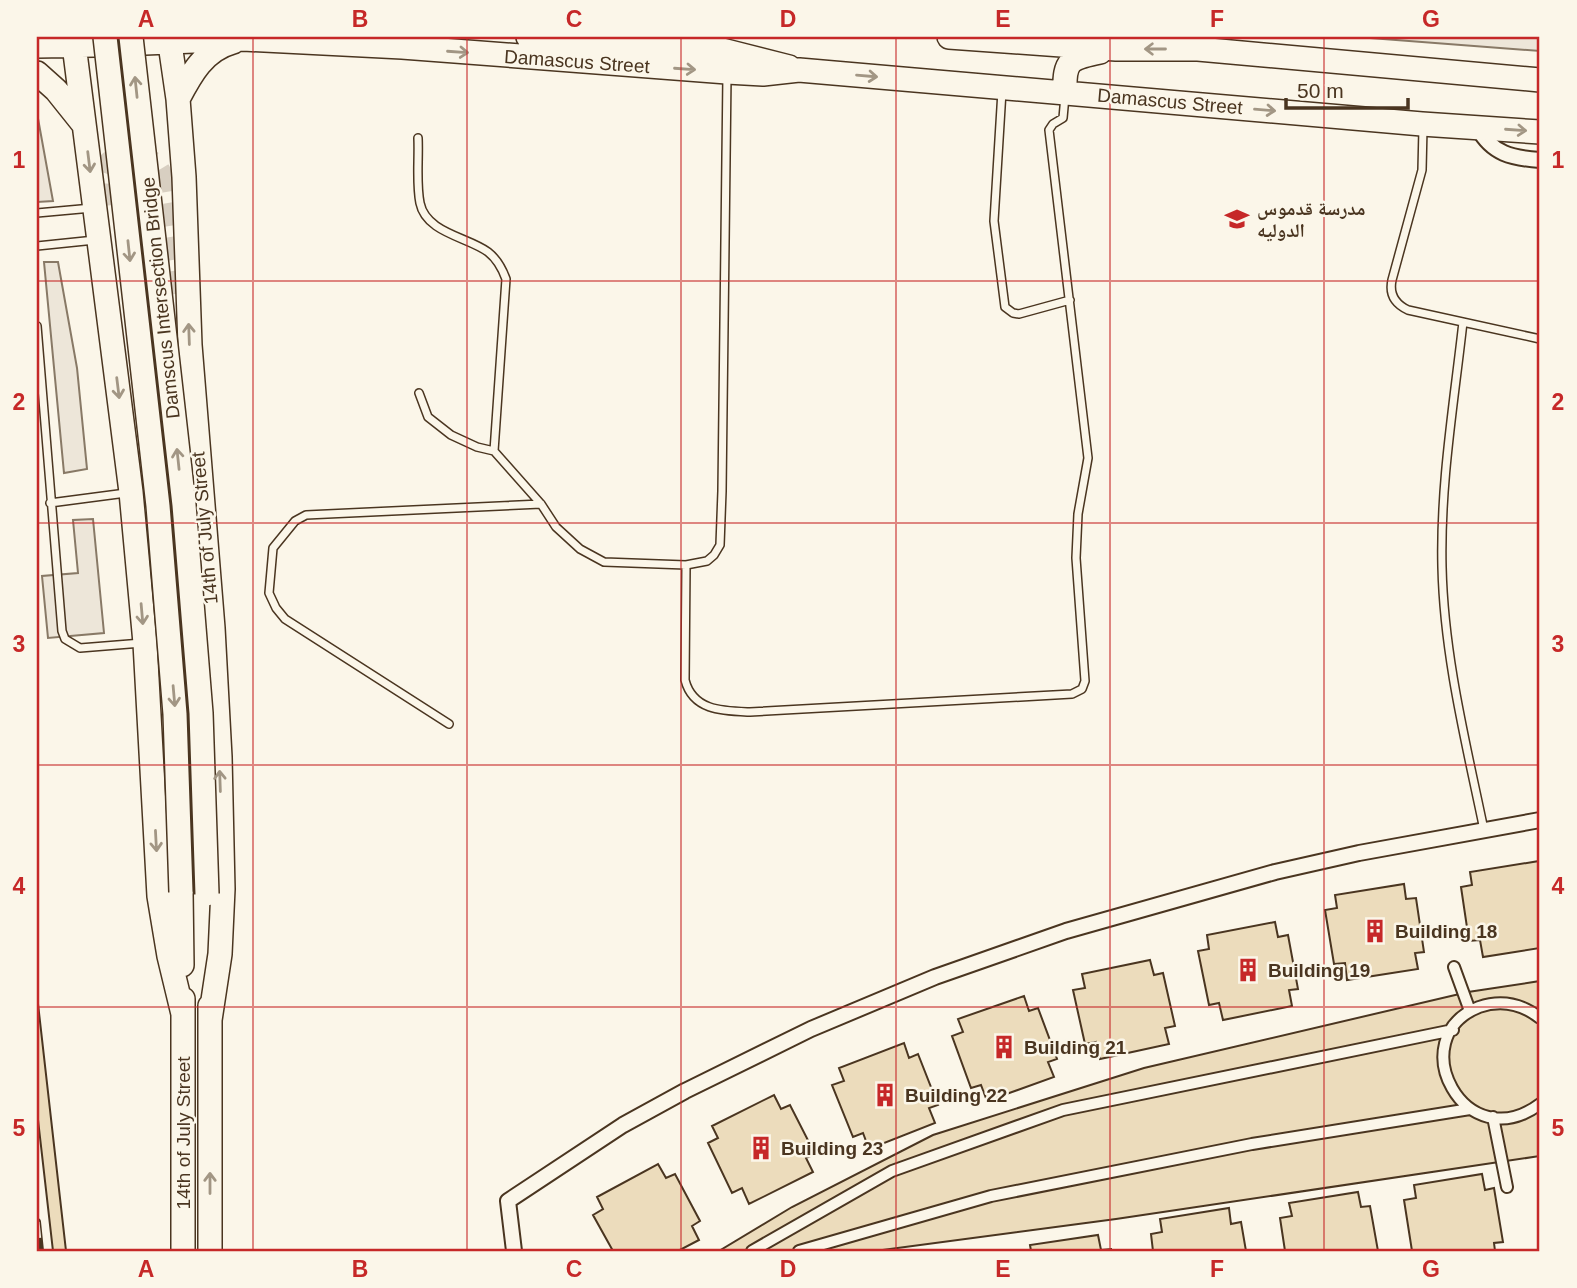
<svg xmlns="http://www.w3.org/2000/svg" width="1577" height="1288" viewBox="0 0 1577 1288" font-family="Helvetica,'Noto Naskh Arabic',sans-serif">
	<style>
		.green { fill: #ede6d9; stroke: #887966; stroke-width: 2 }
		.building { fill: #ecdcbc; stroke: #4a3520; stroke-width: 2 }
		.lines { fill: none; stroke-linecap: round; stroke-linejoin: round }
		.primary-tunnel { stroke: #d8cfc1; stroke-width: 23; stroke-dasharray: 23 11; stroke-linecap: butt }
		.service-casing { stroke: #4a3520; stroke-width: 10 }
		.pedestrian-casing { stroke: #4a3520; stroke-width: 14 }
		.minor-casing { stroke: #4a3520; stroke-width: 18 }
		.primary-casing { stroke: #4a3520; stroke-width: 26 }
		.service { stroke: #fbf6e9; stroke-width: 7 }
		.pedestrian { stroke: #fbf6e9; stroke-width: 10 }
		.minor { stroke: #fbf6e9; stroke-width: 14 }
		.primary { stroke: #fbf6e9; stroke-width: 23 }
		.rail-casing { stroke: #4a3520; stroke-width: 8 }
		.rail { stroke: #fbf6e9; stroke-width: 5; stroke-dasharray: 16; stroke-linecap: butt }
		.primary-bridge-casing { stroke: #4a3520; stroke-width: 26; stroke-linecap: butt }
		.primary-bridge { stroke: #fbf6e9; stroke-width: 23 }
		.oneway { stroke: #a29684 }
		.grid { fill: none; stroke: #c62828; stroke-width: 2; stroke-opacity: 0.55 }
		.labels { text-anchor: middle; stroke-width: 5; stroke-linejoin: round; paint-order: stroke }
		.street-label { font-size: 19px; fill: #4a3520; stroke: #fbf6e9 }
		.poi-label { font-size: 19px; font-weight: bold; fill: #4a3520; stroke: #fbf6e9; text-anchor: start }
		.neatline { fill: none; stroke: #c62828; stroke-width: 2.5 }
		.grid-label { font-size: 23px; text-anchor: middle; font-weight: bold; fill: #c62828 }
	</style>
	<rect width="100%" height="100%" fill="#fbf6e9"/>
	<!-- green -->
	<path class="green" d="M 1357,37 L 1540,37 L 1540,51 Z
		M 37,113 L 53,201 L 37,202 Z
		M 44,262 L 58,262 L 77,368 L 87,469 L 64,473 Z
		M 93,519 L 104,633 L 48,638 L 42,576 L 78,573 L 73,520 Z"/>
	<!-- building -->
	<path class="building" d="M 1539,861 L 1540,948 L 1483,957 L 1480,940 L 1469,941 L 1461,887 L 1472,885 L 1470,872 Z
		M 1404,884 L 1406,899 L 1416,898 L 1424,952 L 1415,953 L 1418,969 L 1347,980 L 1345,963 L 1334,964 L 1325,910 L 1337,908 L 1335,895 Z
		M 1275,922 L 1278,937 L 1288,935 L 1298,989 L 1289,990 L 1292,1006 L 1223,1020 L 1219,1003 L 1209,1005 L 1198,951 L 1209,949 L 1207,935 Z
		M 1150,960 L 1154,975 L 1163,973 L 1175,1026 L 1165,1028 L 1169,1044 L 1100,1059 L 1096,1042 L 1085,1044 L 1073,990 L 1085,988 L 1082,974 Z
		M 1540,981 L 1540,1156 L 1116,1219 L 875,1251 L 719,1251 L 792,1207 L 933,1135 L 1144,1068 L 1468,992 Z
		M 37,995 L 66,1251 L 53,1251 L 37,1111 Z
		M 1024,996 L 1029,1011 L 1038,1008 L 1057,1059 L 1048,1062 L 1054,1077 L 987,1101 L 981,1085 L 971,1088 L 952,1036 L 963,1032 L 958,1019 Z
		M 904,1043 L 909,1058 L 918,1054 L 938,1105 L 929,1108 L 935,1123 L 869,1149 L 863,1133 L 853,1137 L 832,1085 L 844,1081 L 839,1068 Z
		M 774,1095 L 781,1109 L 790,1105 L 815,1154 L 806,1158 L 813,1172 L 749,1204 L 742,1188 L 732,1193 L 708,1143 L 718,1138 L 712,1126 Z
		M 658,1164 L 666,1178 L 675,1174 L 700,1221 L 692,1226 L 699,1240 L 678,1251 L 613,1251 L 593,1215 L 603,1209 L 597,1197 Z
		M 1482,1174 L 1485,1190 L 1494,1188 L 1503,1242 L 1494,1243 L 1495,1251 L 1412,1251 L 1404,1200 L 1416,1198 L 1414,1185 Z
		M 1358,1192 L 1361,1207 L 1370,1206 L 1378,1251 L 1285,1251 L 1280,1218 L 1292,1216 L 1289,1203 Z
		M 1229,1208 L 1231,1224 L 1241,1222 L 1246,1251 L 1153,1251 L 1151,1234 L 1162,1232 L 1160,1219 Z
		M 1098,1235 L 1101,1250 L 1111,1249 L 1111,1251 L 1031,1251 L 1030,1245 Z"/>
	<g class="lines">
		<!-- primary-tunnel -->
		<path class="primary-tunnel" d="M 102,206 C 101,195 99,183 103,172 C 115,147 151,150 161,175 L 182,304"/>
		<!-- service casing -->
		<g class="service-casing">
			<path id="service" d="M 1002,91 L 994,221 L 1005,307 L 1013,313 L 1019,314 L 1070,300
				M 1423,128 L 1422,170 L 1392,280 C 1389,294 1395,304 1408,310 L 1540,339
				M 418,138 C 419,159 416,183 420,203 C 426,233 468,237 488,252 C 497,259 502,268 506,279 L 494,451
				M 37,213 L 92,208
				M 37,246 L 95,240
				M 1463,322 C 1454,403 1440,485 1442,567 C 1444,656 1466,743 1484,830
				M 37,326 L 62,631 L 65,639 L 80,648 L 142,643
				M 419,393 L 428,417 L 451,435 L 477,447 L 494,451 L 541,504 L 556,527 L 580,549 L 604,562 L 686,565 L 707,561 L 714,555 L 720,545 L 722,491 L 727,75
				M 50,503 L 126,493
				M 686,565 L 685,680 C 693,711 723,711 750,712 L 1072,694 L 1082,689 L 1085,681 L 1076,558 L 1078,514 L 1088,458 L 1049,130 L 1053,124 L 1063,118 L 1065,96
				M 449,724 L 285,619 L 276,608 L 269,593 L 273,548 L 295,521 L 306,515 L 541,504"/>
		</g>
		<!-- pedestrian casing -->
		<g class="pedestrian-casing">
			<path id="pedestrian" d="M 1454,967 L 1470,1011
				M 1540,1018 C 1522,1004 1502,999 1479,1007 C 1401,1038 1465,1160 1540,1104
				M 1493,1117 L 1507,1187
				M 752,1251 L 892,1171 L 1063,1110 L 1453,1030
				M 799,1251 L 991,1196 L 1252,1144 L 1470,1109"/>
		</g>
		<!-- minor casing -->
		<g class="minor-casing">
			<path id="minor" d="M 1478,128 C 1492,154 1512,158 1540,160
				M 514,1251 L 508,1201 L 623,1125 L 685,1091 L 811,1029 L 935,977 L 1066,931 L 1275,872 L 1359,853 L 1540,820"/>
		</g>
		<!-- primary casing -->
		<g class="primary-casing">
			<path id="primary" d="M 73,37 L 131,492 L 145,643 L 159,896 L 169,956 L 183,1014
				M 169,37 L 178,99 L 184,177 L 190,345 L 213,628 L 220,757 L 223,889 L 220,954 L 210,1020
				M 528,37 L 722,50 L 789,67
				M 949,37 L 1116,49 L 1198,49 L 1540,80
				M 145,43 L 243,39 L 402,47 L 727,72 L 763,74 L 799,70 L 1422,124 L 1540,132
				M 37,46 L 95,45
				M 37,73 L 56,90 L 84,125
				M 1065,92 C 1064,60 1070,58 1100,52
				M 178,99 C 191,74 204,50 233,42
				M 181,892 L 182,965
				M 210,1006 L 210,1251
				M 183,1251 L 183,999"/>
		</g>
		<!-- service -->
		<use href="#service" class="service"/>
		<!-- pedestrian -->
		<use href="#pedestrian" class="pedestrian"/>
		<!-- minor -->
		<use href="#minor" class="minor"/>
		<!-- primary -->
		<use href="#primary" class="primary"/>
		<!-- rail casing -->
		<g class="rail-casing">
			<path id="rail" d="M 37,1222 L 40,1251"/>
		</g>
		<!-- rail -->
		<use href="#rail" class="rail"/>
		<!-- primary-bridge casing -->
		<g class="primary-bridge-casing">
			<path id="primary-bridge" d="M 105,37 L 158,506 L 175,714 L 181,892
				M 131,37 L 184,505 L 201,713 L 207,894"/>
		</g>
		<!-- primary-bridge -->
		<use href="#primary-bridge" class="primary-bridge"/>
	</g>
	<!-- one-way arrows -->
	<defs><path id="oneway-shaft" d="M-6 0H5M1.5-3L5.5 0L1.5 3" fill="none" stroke-width="1.6" stroke-linecap="round" stroke-linejoin="round" transform="scale(1.75)"/></defs>
	<g class="oneway">
		<use href="#oneway-shaft" transform="translate(1155 49) rotate(-180)"/>
		<use href="#oneway-shaft" transform="translate(458 52) rotate(4)"/>
		<use href="#oneway-shaft" transform="translate(685 69) rotate(4)"/>
		<use href="#oneway-shaft" transform="translate(867 76) rotate(5)"/>
		<use href="#oneway-shaft" transform="translate(136 87) rotate(-96)"/>
		<use href="#oneway-shaft" transform="translate(1265 110) rotate(5)"/>
		<use href="#oneway-shaft" transform="translate(1516 130) rotate(4)"/>
		<use href="#oneway-shaft" transform="translate(89 162) rotate(83)"/>
		<use href="#oneway-shaft" transform="translate(129 251) rotate(84)"/>
		<use href="#oneway-shaft" transform="translate(189 334) rotate(-92)"/>
		<use href="#oneway-shaft" transform="translate(118 388) rotate(83)"/>
		<use href="#oneway-shaft" transform="translate(178 459) rotate(-96)"/>
		<use href="#oneway-shaft" transform="translate(142 614) rotate(85)"/>
		<use href="#oneway-shaft" transform="translate(174 696) rotate(85)"/>
		<use href="#oneway-shaft" transform="translate(220 781) rotate(-92)"/>
		<use href="#oneway-shaft" transform="translate(156 841) rotate(87)"/>
		<use href="#oneway-shaft" transform="translate(210 1183) rotate(-90)"/>
	</g>
	<!-- grid -->
	<path class="grid" d="M 253,37 L 253,1251M 467,37 L 467,1251M 681,37 L 681,1251M 896,37 L 896,1251M 1110,37 L 1110,1251M 1324,37 L 1324,1251M 37,281 L 1540,281M 37,523 L 1540,523M 37,765 L 1540,765M 37,1007 L 1540,1007"/>
	<!-- icons -->
	<defs>
		<g id="school-bare" transform="scale(1.89)"><path d="M0-5L7-2L0 1L-7-2ZM-4 1L0 2.5L4 1V4Q0 6-4 4Z" fill="#c62828" stroke="#fbf6e9" stroke-width="2.5" paint-order="stroke"/></g>
		<g id="building-bare" transform="scale(1.89)"><path d="M-4-6H4V6H1V3H-1V6H-4ZM-2.5-4.3h1.7v1.8h-1.7ZM.8-4.3h1.7v1.8H.8ZM-2.5-1h1.7V.8h-1.7ZM.8-1h1.7V.8H.8Z" fill="#c62828" stroke="#fbf6e9" stroke-width="2.5" paint-order="stroke"/></g>
	</defs>
	<g fill-rule="evenodd">
		<use href="#school-bare" x="1237" y="219"/>
		<use href="#building-bare" x="1375" y="931"/>
		<use href="#building-bare" x="1248" y="970"/>
		<use href="#building-bare" x="1004" y="1047"/>
		<use href="#building-bare" x="885" y="1095"/>
		<use href="#building-bare" x="761" y="1148"/>
	</g>
	<g class="labels">
		<!-- street labels -->
		<g class="street-label">
			<text transform="translate(577 61) rotate(4)" y="7">Damascus Street</text>
			<text transform="translate(1170 101) rotate(5)" y="7">Damascus Street</text>
			<text transform="translate(160 298) rotate(-96)" y="7">Damscus Intersection Bridge</text>
			<text transform="translate(204 528) rotate(-95)" y="7">14th of July Street</text>
			<text transform="translate(183 1133) rotate(-90)" y="7">14th of July Street</text>
		</g>
		<!-- poi labels -->
		<g class="poi-label">
			<text x="1257" y="215">مدرسة قدموس<tspan x="1257" dy="22">الدوليه</tspan></text>
			<text x="1395" y="938">Building 18</text>
			<text x="1268" y="977">Building 19</text>
			<text x="1024" y="1054">Building 21</text>
			<text x="905" y="1102">Building 22</text>
			<text x="781" y="1155">Building 23</text>
		</g>
	</g>
	<!-- border -->
	<rect width="1577" height="1288" fill="none" stroke="#fbf6e9" stroke-width="77"/>
	<!-- scale -->
	<path d="M1286 98v10h122v-10" fill="none" stroke="#4a3520" stroke-width="3.5"/>
	<text x="1297" y="98" font-size="21" fill="#4a3520" stroke="#fbf6e9" stroke-width="5" paint-order="stroke">50 m</text>
	<rect x="38" y="38" width="1500" height="1212" class="neatline"/>
	<g class="grid-label">
		<text x="146" y="27">A</text>
		<text x="360" y="27">B</text>
		<text x="574" y="27">C</text>
		<text x="788" y="27">D</text>
		<text x="1003" y="27">E</text>
		<text x="1217" y="27">F</text>
		<text x="1431" y="27">G</text>
		<text x="19" y="168">1</text>
		<text x="1558" y="168">1</text>
		<text x="19" y="410">2</text>
		<text x="1558" y="410">2</text>
		<text x="19" y="652">3</text>
		<text x="1558" y="652">3</text>
		<text x="19" y="894">4</text>
		<text x="1558" y="894">4</text>
		<text x="19" y="1136">5</text>
		<text x="1558" y="1136">5</text>
		<text x="146" y="1277">A</text>
		<text x="360" y="1277">B</text>
		<text x="574" y="1277">C</text>
		<text x="788" y="1277">D</text>
		<text x="1003" y="1277">E</text>
		<text x="1217" y="1277">F</text>
		<text x="1431" y="1277">G</text>
	</g>
</svg>
